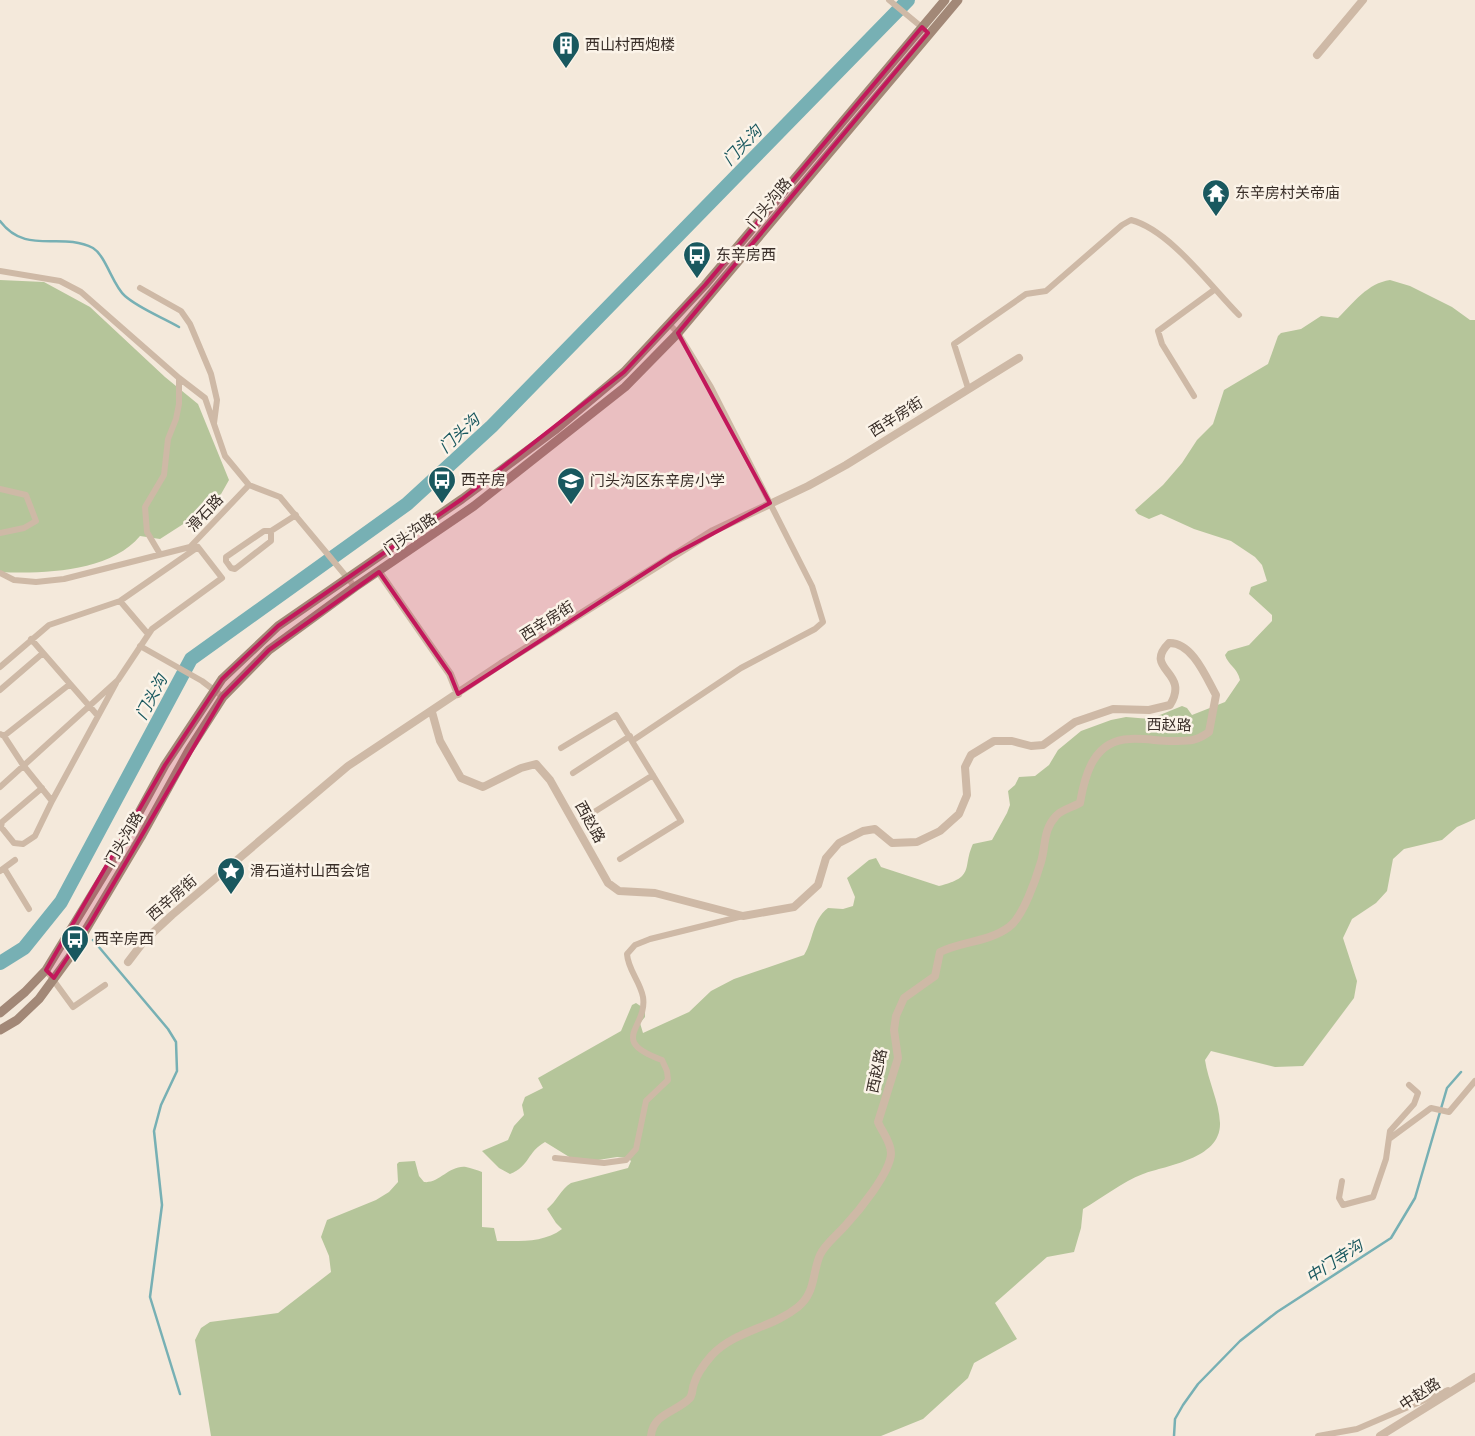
<svg xmlns="http://www.w3.org/2000/svg" width="1475" height="1436" viewBox="0 0 1475 1436" font-family="'Archivo Narrow','Noto Sans SC',sans-serif">
	<style>
		.green { fill: #b5c59a }
		.lines { fill: none; stroke-linecap: round; stroke-linejoin: round }
		.stream { stroke: #77b0b4; stroke-width: 2.5 }
		.river { stroke: #77b0b4; stroke-width: 14 }
		.minor { stroke: #ceb9a6; stroke-width: 6 }
		.tertiary { stroke: #ceb9a6; stroke-width: 8 }
		.secondary { stroke: #a28877; stroke-width: 9 }
		.marked { fill: #c2185b; fill-opacity: 0.2; stroke: #c2185b; stroke-width: 4; stroke-linejoin: round }
		.labels { text-anchor: middle; stroke-width: 5; stroke-linejoin: round; paint-order: stroke }
		.poi-label { font-size: 15px; fill: #392e28; stroke: #fbf3e8; text-anchor: start }
		.street-label { font-size: 15px; fill: #392e28; stroke: #fbf3e8 }
		.water-label { font-size: 16px; font-style: italic; fill: #19585f; stroke: #fbf3e8 }
	</style>
	<rect width="100%" height="100%" fill="#f4e9db"/>
	<!-- green -->
	<path class="green" d="M 0,280 L 44,282 L 90,307 L 165,377 L 198,404 L 229,480 L 216,503 L 160,539 L 140,536 C 110,572 43,574 0,572 Z
		M 1390,280 L 1410,286 L 1452,307 L 1470,320 L 1475,320 L 1475,819 L 1457,827 L 1442,840 L 1404,849 L 1393,859 L 1387,891 L 1376,903 L 1352,919 L 1343,938 L 1357,981 L 1354,998 L 1303,1066 L 1275,1067 L 1211,1051 L 1205,1060 C 1208,1081 1219,1101 1220,1123 C 1221,1159 1167,1165 1143,1174 C 1122,1182 1102,1198 1083,1209 L 1081,1228 L 1074,1252 L 1047,1257 L 995,1303 L 1017,1339 L 974,1363 L 968,1378 L 923,1419 L 881,1436 L 211,1436 L 195,1340 L 201,1328 L 210,1322 L 278,1313 L 331,1272 L 329,1256 L 321,1237 L 327,1220 L 376,1200 L 389,1192 L 398,1182 L 397,1164 L 399,1162 L 415,1161 L 419,1176 L 424,1182 C 439,1184 449,1165 466,1167 C 471,1168 477,1170 482,1172 L 482,1227 L 494,1228 L 497,1241 C 519,1241 544,1243 562,1229 L 556,1223 L 547,1209 C 557,1201 561,1189 571,1183 L 628,1168 L 631,1161 L 628,1158 L 617,1157 L 579,1163 L 545,1142 C 527,1152 530,1166 510,1174 L 499,1168 L 482,1151 L 508,1140 L 514,1126 L 524,1115 L 522,1105 L 525,1097 L 543,1088 L 538,1078 L 621,1031 L 632,1005 L 636,1003 L 645,1009 L 645,1017 L 640,1023 L 643,1033 L 689,1012 L 711,991 L 734,979 L 804,955 C 814,939 812,920 828,908 L 843,909 L 853,906 L 855,897 L 847,878 L 869,860 L 876,858 L 881,867 L 939,886 C 976,877 962,867 973,844 L 992,840 L 1007,813 L 1010,805 L 1008,791 L 1015,785 L 1019,777 L 1035,776 L 1049,765 L 1058,750 L 1081,731 L 1111,720 L 1126,717 L 1150,719 L 1182,706 L 1187,708 L 1192,715 L 1225,702 L 1240,680 C 1237,667 1228,665 1225,655 L 1228,651 L 1249,645 L 1272,621 L 1272,615 L 1249,594 L 1251,587 L 1267,581 L 1262,565 L 1255,557 L 1231,541 L 1194,529 L 1161,514 L 1149,519 L 1138,514 L 1135,510 L 1163,485 L 1182,463 L 1197,440 L 1213,424 L 1224,390 L 1268,364 L 1278,336 L 1281,333 L 1301,329 L 1321,316 L 1338,318 C 1353,303 1368,283 1390,280 Z"/>
	<g class="lines">
		<!-- stream -->
		<path class="stream" d="M 0,221 C 26,256 61,231 93,248 C 106,256 113,286 125,296 C 140,309 162,317 179,327
			M 93,940 L 168,1029 L 176,1042 L 177,1071 L 161,1105 L 154,1131 L 162,1205 L 150,1297 L 180,1394
			M 1174,1436 L 1175,1419 L 1183,1405 L 1198,1384 L 1240,1341 L 1277,1312 L 1391,1238 L 1415,1198 L 1447,1088 L 1461,1072"/>
		<!-- river -->
		<path class="river" d="M 0,963 L 24,948 L 61,902 L 191,659 L 407,504 L 492,426 L 908,0"/>
		<!-- minor -->
		<path class="minor" d="M 889,0 L 924,29
			M 0,271 L 60,281 L 81,292 L 179,378 L 179,404 L 176,419 L 168,439 L 164,475 L 145,507 L 147,532 L 160,554
			M 140,288 L 181,311 L 190,324 L 211,374 L 217,400 L 214,423
			M 179,378 L 205,398 L 225,456 L 249,485
			M 968,388 L 954,344 L 1026,294 L 1046,291 L 1122,225 L 1131,220 C 1170,230 1211,287 1239,315
			M 1194,396 L 1162,344 L 1158,331 L 1214,290
			M 0,489 L 26,495 L 36,521 L 24,528 L 0,533
			M 271,531 L 271,541 L 235,569 L 231,568 L 226,561 L 226,557 L 264,531 L 271,531 L 296,515
			M 0,573 L 14,580 L 36,582 L 64,579 L 190,547 L 249,485 L 280,497 L 355,587
			M 120,601 L 148,634
			M 31,639 L 98,716
			M 140,646 L 202,681 L 223,697
			M 0,667 L 49,625 L 120,601 L 198,547 L 222,578 L 152,629 L 118,680 L 0,787
			M 0,690 L 43,653
			M 0,734 L 4,736 L 23,765 L 52,801 L 116,683
			M 4,736 L 70,684
			M 632,741 L 741,668 L 815,629 L 823,622 L 812,586 L 711,387 L 678,333 L 670,325
			M 561,748 L 616,715 L 681,821 L 620,859
			M 573,773 L 630,736
			M 42,788 L 2,822 L 1,827 L 14,843 L 23,844 L 35,836 L 52,801
			M 591,814 L 653,775
			M 4,868 L 29,909
			M 0,871 L 15,860
			M 46,970 L 73,1007 L 105,985
			M 1389,1139 L 1431,1108 L 1449,1112 L 1475,1081
			M 555,1158 L 604,1163 L 626,1160 L 636,1149 L 646,1101 L 668,1080 L 667,1071 L 662,1060 C 607,1040 648,1028 643,997 C 640,981 628,970 627,954 L 635,945 L 650,939 L 743,916
			M 1342,1181 L 1339,1198 L 1343,1205 L 1373,1197 L 1386,1159 L 1390,1131 L 1414,1104 L 1418,1093 L 1409,1085
			M 1318,1436 L 1357,1429 L 1448,1390"/>
		<!-- tertiary -->
		<path class="tertiary" d="M 1317,55 L 1363,0
			M 379,572 L 450,674 L 458,694
			M 432,712 L 440,741 L 461,778 L 483,787 L 521,768 L 536,764 L 550,780 L 608,883 L 619,891 L 655,893 L 743,916 L 794,907 L 818,885 L 826,858 L 839,843 L 863,831 L 875,829 L 892,843 L 917,842 L 940,831 L 959,814 L 967,795 L 965,767 L 971,755 L 994,741 L 1012,741 L 1031,746 L 1043,745 L 1075,722 L 1113,709 L 1149,710 L 1170,705 C 1191,671 1142,670 1169,643 C 1192,642 1206,677 1216,695 L 1209,732 C 1195,742 1189,741 1172,741 C 1158,741 1144,738 1130,739 C 1094,740 1085,774 1080,803 C 1073,807 1061,810 1056,816 C 1043,830 1046,845 1041,862 C 1036,879 1023,917 1009,927 C 989,942 962,941 940,952 L 935,976 L 904,998 L 896,1016 L 894,1030 L 898,1058 L 878,1122 C 882,1132 891,1142 891,1153 C 891,1172 858,1212 845,1226 C 837,1235 824,1245 820,1255 C 812,1273 816,1292 798,1307 C 772,1328 736,1330 712,1355 C 705,1363 697,1373 694,1384 C 692,1388 693,1394 690,1398 C 677,1412 653,1413 651,1436
			M 128,962 L 144,941 L 172,915 L 348,766 L 501,664 L 713,531 L 808,486 L 846,465 L 1019,358
			M 1380,1436 L 1475,1377"/>
		<!-- secondary -->
		<path class="secondary" d="M 0,1013 L 25,992 L 46,970 L 113,860 L 165,765 L 222,679 L 278,626 L 462,499 L 555,430 L 624,372 L 705,285 L 945,0
			M 0,1030 L 17,1020 L 39,999 L 69,958 L 141,837 L 189,750 L 223,697 L 269,650 L 355,587 L 474,506 L 625,387 L 678,333 L 958,0"/>
	</g>
	<!-- marked area -->
	<path class="marked" d="M 922,27 L 928,33 L 678,333 L 770,503 L 671,556 L 458,694 L 450,674 L 379,572 L 269,650 L 223,697 L 91,922 L 54,978 L 46,970 L 165,765 L 222,679 L 278,626 L 462,499 L 624,372 L 705,285 Z"/>
	<!-- icons -->
	<defs>
		<g id="building-pin" transform="scale(1.4375)"><path d="M0 17L-7.5 6A9.5 9.5 0 1 1 7.5 6Z" fill="#19585f" stroke="#fbf3e8"/><path d="M-4-6H4V6H1V3H-1V6H-4ZM-2.5-4.3h1.7v1.8h-1.7ZM.8-4.3h1.7v1.8H.8ZM-2.5-1h1.7V.8h-1.7ZM.8-1h1.7V.8H.8Z" fill="#fff"/></g>
		<g id="temple-pin" transform="scale(1.4375)"><path d="M0 17L-7.5 6A9.5 9.5 0 1 1 7.5 6Z" fill="#19585f" stroke="#fbf3e8"/><path d="M0-6L5-2H3V0L6.5 2.5H4V6H1.5V3h-3V6H-4V2.5H-6.5L-3 0V-2H-5Z" fill="#fff"/></g>
		<g id="bus-pin" transform="scale(1.4375)"><path d="M0 17L-7.5 6A9.5 9.5 0 1 1 7.5 6Z" fill="#19585f" stroke="#fbf3e8"/><path d="M-5-6H5V4H4V6H2V4H-2V6H-4V4H-5ZM-3.5-4V0h7V-4ZM-3.5 1.2v1.5H-2V1.2ZM2 1.2v1.5H3.5V1.2Z" fill="#fff"/></g>
		<g id="school-pin" transform="scale(1.4375)"><path d="M0 17L-7.5 6A9.5 9.5 0 1 1 7.5 6Z" fill="#19585f" stroke="#fbf3e8"/><path d="M0-5L7-2L0 1L-7-2ZM-4 1L0 2.5L4 1V4Q0 6-4 4Z" fill="#fff"/></g>
		<g id="sight-pin" transform="scale(1.4375)"><path d="M0 17L-7.5 6A9.5 9.5 0 1 1 7.5 6Z" fill="#19585f" stroke="#fbf3e8"/><path d="M0-6L1.8-2.2L6-1.7L2.9 1.2L3.7 5.4L0 3.3L-3.7 5.4L-2.9 1.2L-6-1.7L-1.8-2.2Z" fill="#fff"/></g>
	</defs>
	<g fill-rule="evenodd">
		<use href="#building-pin" x="566" y="45"/>
		<use href="#temple-pin" x="1216" y="193"/>
		<use href="#bus-pin" x="697" y="255"/>
		<use href="#bus-pin" x="442" y="480"/>
		<use href="#school-pin" x="571" y="481"/>
		<use href="#sight-pin" x="231" y="871"/>
		<use href="#bus-pin" x="75" y="939"/>
	</g>
	<g class="labels">
		<!-- poi labels -->
		<g class="poi-label">
			<text x="585" y="50">西山村西炮楼</text>
			<text x="1235" y="198">东辛房村关帝庙</text>
			<text x="716" y="260">东辛房西</text>
			<text x="461" y="485">西辛房</text>
			<text x="590" y="486">门头沟区东辛房小学</text>
			<text x="250" y="876">滑石道村山西会馆</text>
			<text x="94" y="944">西辛房西</text>
		</g>
		<!-- street labels -->
		<g class="street-label">
			<text transform="translate(769 203) rotate(-50)" y="5">门头沟路</text>
			<text transform="translate(896 417) rotate(-32)" y="5">西辛房街</text>
			<text transform="translate(205 513) rotate(-47)" y="5">滑石路</text>
			<text transform="translate(410 534) rotate(-35)" y="5">门头沟路</text>
			<text transform="translate(547 621) rotate(-32)" y="5">西辛房街</text>
			<text transform="translate(1169 725) rotate(1)" y="5">西赵路</text>
			<text transform="translate(590 822) rotate(61)" y="5">西赵路</text>
			<text transform="translate(124 839) rotate(-60)" y="5">门头沟路</text>
			<text transform="translate(172 898) rotate(-41)" y="5">西辛房街</text>
			<text transform="translate(877 1071) rotate(-78)" y="5">西赵路</text>
			<text transform="translate(1420 1394) rotate(-33)" y="5">中赵路</text>
		</g>
		<!-- water labels -->
		<g class="water-label">
			<text transform="translate(742 145) rotate(-46)" y="6">门头沟</text>
			<text transform="translate(459 433) rotate(-43)" y="6">门头沟</text>
			<text transform="translate(151 697) rotate(-62)" y="6">门头沟</text>
			<text transform="translate(1334 1261) rotate(-33)" y="6">中门寺沟</text>
		</g>
	</g>
</svg>
